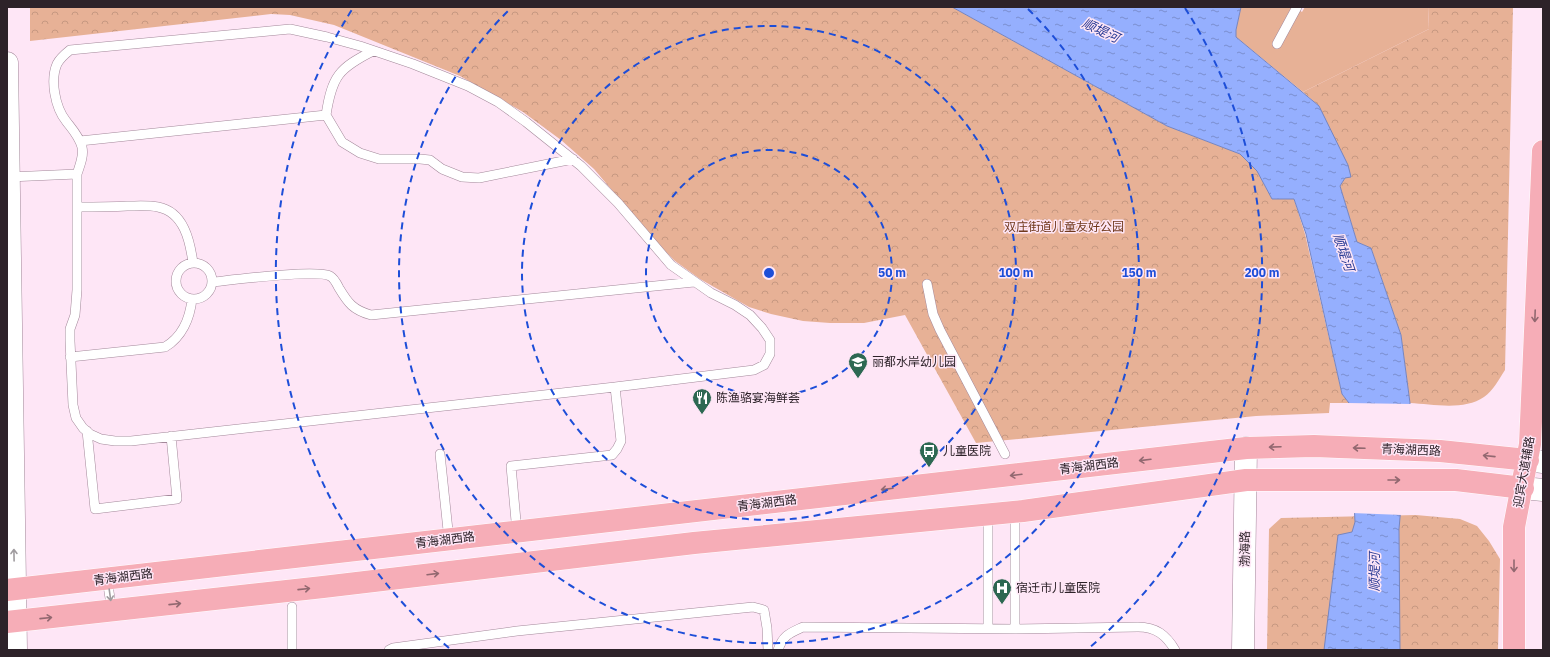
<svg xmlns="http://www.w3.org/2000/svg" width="1550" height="657" viewBox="0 0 1550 657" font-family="'IBM Plex Sans','Noto Sans SC',sans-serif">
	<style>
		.green { fill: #e7b196 }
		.park { fill: url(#park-crowns) }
		.water { fill: url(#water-ripples); stroke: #7685be }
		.pier { fill: #fee6f6 }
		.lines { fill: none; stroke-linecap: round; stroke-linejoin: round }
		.service-casing { stroke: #a3889a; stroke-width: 10 }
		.tertiary-casing { stroke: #a3889a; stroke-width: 23 }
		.secondary-casing { stroke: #a3889a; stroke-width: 23 }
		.primary-casing { stroke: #fff; stroke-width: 23 }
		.service { stroke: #fff; stroke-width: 9 }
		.tertiary { stroke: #fff; stroke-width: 22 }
		.secondary { stroke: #fff; stroke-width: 22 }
		.primary { stroke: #f6adb7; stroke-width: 22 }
		.oneway { stroke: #926870 }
		.oneway2 { stroke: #a09c9f }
		.ring { fill: none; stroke: #1d4ed8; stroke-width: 2; stroke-dasharray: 7 5 }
		.labels { text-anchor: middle; stroke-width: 3; stroke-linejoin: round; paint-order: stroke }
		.park-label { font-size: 12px; fill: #70391c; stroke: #fee6f6 }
		.poi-label { font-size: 12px; fill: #2d2229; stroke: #fee6f6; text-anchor: start }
		.street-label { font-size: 12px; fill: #2d2229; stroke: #fee6f6 }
		.water-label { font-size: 13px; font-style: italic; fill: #2b3d96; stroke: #fee6f6 }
		.centre { fill: #1d4ed8; stroke: #fee6f6; stroke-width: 2 }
		.ring-label { font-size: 12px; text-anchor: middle; font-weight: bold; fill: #1d4ed8; stroke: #fee6f6; stroke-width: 3; stroke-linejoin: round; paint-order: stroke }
	</style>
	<defs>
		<pattern id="park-crowns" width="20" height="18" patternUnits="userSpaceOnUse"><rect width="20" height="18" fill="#e7b196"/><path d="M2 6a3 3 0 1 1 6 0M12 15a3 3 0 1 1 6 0" fill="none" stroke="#c69881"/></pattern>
		<pattern id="water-ripples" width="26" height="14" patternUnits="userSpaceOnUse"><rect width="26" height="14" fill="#95affe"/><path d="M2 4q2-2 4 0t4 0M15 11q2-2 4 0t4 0" fill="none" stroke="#7a8ece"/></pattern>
	</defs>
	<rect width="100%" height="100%" fill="#fee6f6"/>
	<!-- green -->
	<path class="green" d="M 1241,7 L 1295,7 L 1302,12 L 1305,7 L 1428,7 L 1429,29 L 1303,92 L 1236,37 L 1236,30 Z"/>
	<!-- park -->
	<path class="park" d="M 30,7 L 952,7 L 1167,126 L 1240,154 L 1257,171 L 1272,199 L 1294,199 L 1305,234 L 1342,394 L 1349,403 L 1330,403 L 1329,413 L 1256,416 L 976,443 L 905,315 L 864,323 L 830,323 L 803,321 L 771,314 L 749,307 L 700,279 L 675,261 L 656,242 L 594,169 L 561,140 L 523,112 L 460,76 L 334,25 L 290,15 L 271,14 L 30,41 Z
		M 1428,7 L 1513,7 L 1505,370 C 1499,379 1493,391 1484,397 C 1464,411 1432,404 1410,403 L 1401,335 L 1371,248 L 1357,242 L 1340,186 L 1345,178 L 1319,106 L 1303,92 L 1429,29 Z
		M 1416,515 L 1460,519 L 1477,526 L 1489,541 L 1500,559 L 1498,650 L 1267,650 L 1269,529 L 1281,518 Z"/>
	<!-- water -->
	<path class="water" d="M 952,7 L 1241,7 L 1236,30 L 1236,37 L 1319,106 L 1348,165 L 1351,177 L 1345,178 L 1340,186 L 1357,242 L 1371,248 L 1401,335 L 1410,403 L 1399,529 L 1400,650 L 1324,650 L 1338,535 L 1352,532 L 1355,522 L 1349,403 L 1342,394 L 1306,234 L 1294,199 L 1272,199 L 1257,171 L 1240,154 L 1167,126 Z"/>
	<!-- pier -->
	<path class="pier" d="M 1347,403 L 1412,404 L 1402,515 L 1352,513 Z"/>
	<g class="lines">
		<!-- service casing -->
		<g class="service-casing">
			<path id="service" d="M 1277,44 L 1297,7
				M 326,115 C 332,76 339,68 373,51
				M 80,141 L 326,115 L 342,142 L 360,153 L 379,159 L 420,159 L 430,160 L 442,169 L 462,177 L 479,178 L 573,159
				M 9,177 L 77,174
				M 77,207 C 94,207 110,207 127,206 C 137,206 148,205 158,207 C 184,212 190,241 193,263
				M176 281a18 18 0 1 1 36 0a18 18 0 1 1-36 0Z
				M 213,282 C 232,280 317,269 330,276 C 334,278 337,284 339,288 C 348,303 353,310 371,315 L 694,282
				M 927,284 L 933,314 L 940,330 L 1005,454
				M 70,357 L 165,347 C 182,337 190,318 192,299
				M 87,431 L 95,509 L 177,499 L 171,436
				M 440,454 L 449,540
				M 517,532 L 511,466 L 612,455 L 617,449 L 621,441 L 615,387 L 754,370 L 764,365 L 770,354 L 770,340 L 762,328 L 750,315 L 735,305 L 711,293 L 671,265 L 618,203 L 581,166 L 526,122 L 498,102 L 468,86 L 413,64 L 360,46 L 327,37 L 290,29 L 70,50 C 65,54 60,58 57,64 C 50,80 55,107 66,121 C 72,129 79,136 82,147 C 84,156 80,165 77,174 L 77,290 L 75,315 L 70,329 L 70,341 L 73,405 L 76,418 L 83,428 L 90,434 L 101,439 L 115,441 L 131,441 L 615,387
				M 107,579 L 112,611
				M 988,628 L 988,515
				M 1015,629 L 1015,512
				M 292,650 L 292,607
				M 389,650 L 393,648 L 517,631 L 753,607 L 764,610 L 767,628 L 768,650
				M 778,650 C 783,635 790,633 803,627 L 1015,629 L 1138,627 C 1156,627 1166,635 1175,650"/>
		</g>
		<!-- tertiary casing -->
		<g class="tertiary-casing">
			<path id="tertiary" d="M 7,63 L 16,650
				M 1243,650 L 1246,448"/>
		</g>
		<!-- secondary casing -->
		<g class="secondary-casing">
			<path id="secondary" d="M 1528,460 L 1543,462
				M 1523,488 L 1543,490"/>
		</g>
		<!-- primary casing -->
		<g class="primary-casing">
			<path id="primary" d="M 7,590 L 1246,448 L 1314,446 L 1440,451 L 1528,460
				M 7,622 L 323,587 L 694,543 L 1023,511 L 1246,480 L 1456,480 L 1523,488
				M 1514,650 L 1514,527 L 1530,444 L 1543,151"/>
		</g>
		<!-- service -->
		<use href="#service" class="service"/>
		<!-- tertiary -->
		<use href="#tertiary" class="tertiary"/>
		<!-- secondary -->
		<use href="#secondary" class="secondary"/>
		<!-- primary -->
		<use href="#primary" class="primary"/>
	</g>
	<!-- one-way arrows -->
	<defs><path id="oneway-shaft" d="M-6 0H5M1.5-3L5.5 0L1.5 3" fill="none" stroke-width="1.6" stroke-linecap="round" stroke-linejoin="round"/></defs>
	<g class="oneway">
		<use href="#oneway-shaft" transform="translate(1535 316) rotate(92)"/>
		<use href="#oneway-shaft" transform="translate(1275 447) rotate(178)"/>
		<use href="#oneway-shaft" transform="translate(1359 448) rotate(-178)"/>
		<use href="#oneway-shaft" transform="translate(1489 456) rotate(-174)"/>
		<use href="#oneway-shaft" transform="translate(1145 460) rotate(173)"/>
		<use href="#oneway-shaft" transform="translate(1016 475) rotate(173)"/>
		<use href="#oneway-shaft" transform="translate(1394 480)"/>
		<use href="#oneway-shaft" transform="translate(887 489) rotate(173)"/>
		<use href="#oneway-shaft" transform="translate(1514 566) rotate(90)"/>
		<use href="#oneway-shaft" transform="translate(433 574) rotate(-7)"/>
		<use href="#oneway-shaft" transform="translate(304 589) rotate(-6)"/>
		<use href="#oneway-shaft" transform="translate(175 604) rotate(-6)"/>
		<use href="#oneway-shaft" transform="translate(46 618) rotate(-6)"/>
	</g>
	<g class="oneway2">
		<use href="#oneway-shaft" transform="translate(14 555) rotate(-91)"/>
		<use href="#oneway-shaft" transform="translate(110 595) rotate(82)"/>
	</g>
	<!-- distance rings -->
	<g class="ring">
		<circle cx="769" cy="273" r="123"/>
		<circle cx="769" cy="273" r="247"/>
		<path d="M1028 9A370 370 0 1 1 510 9"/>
		<path d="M449 648A493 493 0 0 1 353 8M1185 8A493 493 0 0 1 1089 648"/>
	</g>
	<!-- icons -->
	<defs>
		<g id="school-pin" transform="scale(1)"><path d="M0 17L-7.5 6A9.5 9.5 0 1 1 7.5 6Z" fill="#2d6852" stroke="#fee6f6"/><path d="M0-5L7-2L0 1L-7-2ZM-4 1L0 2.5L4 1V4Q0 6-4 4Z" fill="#fff"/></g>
		<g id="restaurant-pin" transform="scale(1)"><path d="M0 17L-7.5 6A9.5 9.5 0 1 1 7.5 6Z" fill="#2d6852" stroke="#fee6f6"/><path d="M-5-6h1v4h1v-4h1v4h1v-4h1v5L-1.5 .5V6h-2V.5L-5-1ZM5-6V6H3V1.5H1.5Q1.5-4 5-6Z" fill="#fff"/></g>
		<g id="bus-pin" transform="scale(1)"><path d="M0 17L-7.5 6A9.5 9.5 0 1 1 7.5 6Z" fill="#2d6852" stroke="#fee6f6"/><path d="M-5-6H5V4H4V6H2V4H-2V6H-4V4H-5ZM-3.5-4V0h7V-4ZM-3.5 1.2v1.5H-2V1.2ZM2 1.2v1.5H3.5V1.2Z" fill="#fff"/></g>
		<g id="hospital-pin" transform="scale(1)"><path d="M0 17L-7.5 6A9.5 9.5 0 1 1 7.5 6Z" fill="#2d6852" stroke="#fee6f6"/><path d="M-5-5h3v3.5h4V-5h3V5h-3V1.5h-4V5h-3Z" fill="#fff"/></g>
	</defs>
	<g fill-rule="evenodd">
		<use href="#school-pin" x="858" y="362"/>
		<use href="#restaurant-pin" x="702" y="398"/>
		<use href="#bus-pin" x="929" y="451"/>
		<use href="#hospital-pin" x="1002" y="588"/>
	</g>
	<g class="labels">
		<!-- park labels -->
		<g class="park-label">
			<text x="1064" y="231">双庄街道儿童友好公园</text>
		</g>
		<!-- poi labels -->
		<g class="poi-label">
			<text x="872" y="366">丽都水岸幼儿园</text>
			<text x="716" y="402">陈渔骆宴海鲜荟</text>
			<text x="943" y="455">儿童医院</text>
			<text x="1016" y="592">宿迁市儿童医院</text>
		</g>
		<!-- street labels -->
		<g class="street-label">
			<text transform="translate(1411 450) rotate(2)" y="4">青海湖西路</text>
			<text transform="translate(1089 466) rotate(-7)" y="4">青海湖西路</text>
			<text transform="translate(1524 472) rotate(-80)" y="4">迎宾大道辅路</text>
			<text transform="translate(767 503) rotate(-7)" y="4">青海湖西路</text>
			<text transform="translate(445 540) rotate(-7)" y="4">青海湖西路</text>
			<text transform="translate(1245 549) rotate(-89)" y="4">渤海路</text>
			<text transform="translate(123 577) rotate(-7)" y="4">青海湖西路</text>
		</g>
		<!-- water labels -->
		<g class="water-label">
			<text transform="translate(1101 30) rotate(25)" y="5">顺堤河</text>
			<text transform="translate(1344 252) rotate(71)" y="5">顺堤河</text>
			<text transform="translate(1374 572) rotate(-90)" y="5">顺堤河</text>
		</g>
	</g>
	<circle cx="769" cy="273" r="6" class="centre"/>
	<g class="ring-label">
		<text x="892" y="277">50 m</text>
		<text x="1016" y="277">100 m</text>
		<text x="1139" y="277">150 m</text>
		<text x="1262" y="277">200 m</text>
	</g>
	<!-- border -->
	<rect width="1550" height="657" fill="none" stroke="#2d2229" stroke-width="16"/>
</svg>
